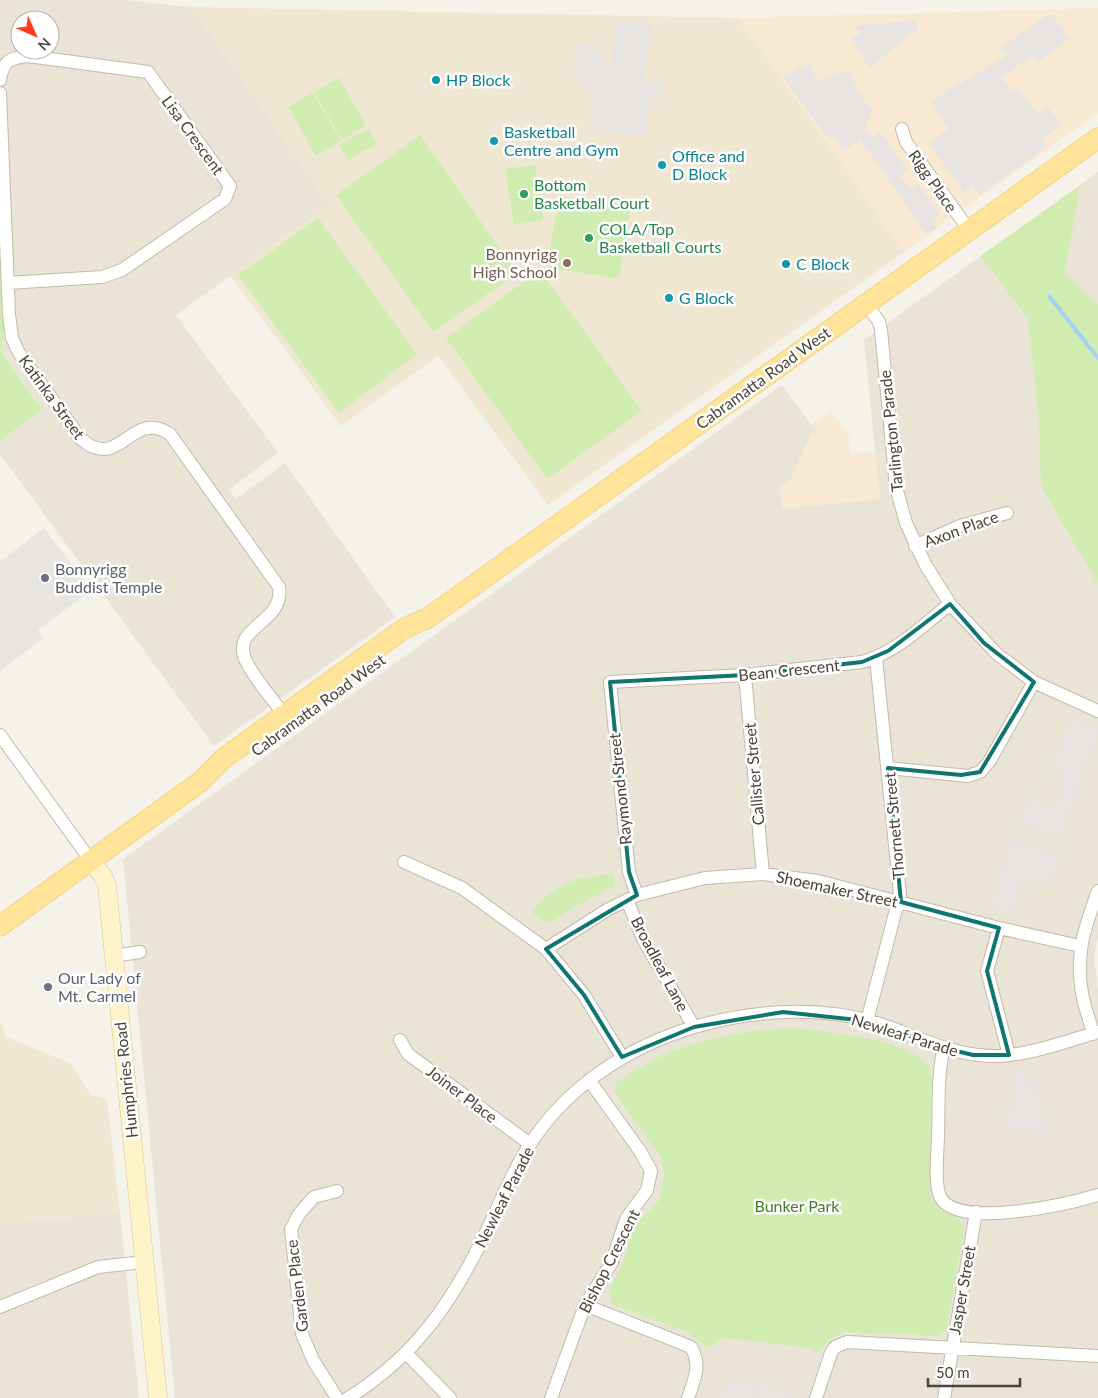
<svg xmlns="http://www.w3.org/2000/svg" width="1098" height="1398" viewBox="0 0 1098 1398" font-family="Lato,sans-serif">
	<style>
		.residential { fill: #eae4d7; fill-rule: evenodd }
		.commercial { fill: #f8e9d3 }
		.education { fill: #efe7d2 }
		.green { fill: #d0ecb0 }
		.parking { fill: #e7e4e1 }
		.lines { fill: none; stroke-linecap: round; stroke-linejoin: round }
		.stream { stroke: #a2d2f5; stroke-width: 4 }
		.street-casing { stroke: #c2baab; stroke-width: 14 }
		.secondary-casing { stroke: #d8c796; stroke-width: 19 }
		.primary-casing { stroke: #ecc461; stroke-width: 21 }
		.street { stroke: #fff; stroke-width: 12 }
		.secondary { stroke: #fff3c9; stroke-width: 18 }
		.primary { stroke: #ffe398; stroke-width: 20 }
		.marked { fill: none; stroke: #0f766e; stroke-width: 4; stroke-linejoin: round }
		.culture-dot { fill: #0f9aa8; stroke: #fff; stroke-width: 2 }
		.leisure-dot { fill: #2e9e5b; stroke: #fff; stroke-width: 2 }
		.education-dot { fill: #8d6e63; stroke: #fff; stroke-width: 2 }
		.worship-dot { fill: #6b7280; stroke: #fff; stroke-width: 2 }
		.labels { text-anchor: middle; stroke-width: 5; stroke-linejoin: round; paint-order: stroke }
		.culture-label { font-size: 16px; fill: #0d838f; stroke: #fff; text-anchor: start }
		.street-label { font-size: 16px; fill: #4a4337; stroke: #fff }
		.leisure-label { font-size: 16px; fill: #27864d; stroke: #fff; text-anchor: start }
		.education-label { font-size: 16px; fill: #785e54; stroke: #fff; text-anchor: end }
		.worship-label { font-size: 16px; fill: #5b616d; stroke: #fff; text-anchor: start }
		.park-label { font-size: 16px; fill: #468025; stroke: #fff }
	</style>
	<rect width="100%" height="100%" fill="#f5f2e9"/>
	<!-- residential -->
	<path class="residential" d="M 0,0 L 126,0 L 191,7 L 329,205 L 176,315 L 278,453 L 229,490 L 236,499 L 285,463 L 395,617 L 214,746 L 0,454 L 0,441 L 42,410 L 1,352 L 4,332 L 0,265 ZM 20,20 L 50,20 L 50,50 L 20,50 Z
		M 1098,172 L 1098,937 L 1094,957 L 1098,991 L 1098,1398 L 175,1398 L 123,859 L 782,385 L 818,434 L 811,435 L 791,479 L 780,488 L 880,499 L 864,340 Z
		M 120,1213 L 139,1398 L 0,1398 L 0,1223 Z"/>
	<!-- commercial -->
	<path class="commercial" d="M 1098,8 L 1098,113 L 904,252 L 738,18 Z
		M 831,411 L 849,436 L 850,453 L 875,451 L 880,499 L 782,509 L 780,488 L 791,479 L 811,435 L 818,434 L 811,425 Z"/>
	<!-- education -->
	<path class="education" d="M 191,7 L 738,18 L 904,252 L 548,505 L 438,356 L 341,426 L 230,275 L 329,205 Z
		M 0,1024 L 2,1024 L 6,1037 L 72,1064 L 91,1095 L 107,1099 L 120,1213 L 0,1223 Z"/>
	<!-- green -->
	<path class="green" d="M 339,78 L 366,126 L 342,140 L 314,92 Z
		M 313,93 L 341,141 L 316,156 L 288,107 Z
		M 368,129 L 377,144 L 348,160 L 339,145 Z
		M 420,135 L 517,273 L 433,332 L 336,195 Z
		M 535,165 L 543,220 L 514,225 L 505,169 Z
		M 1080,186 L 1065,272 L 1098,305 L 1098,584 L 1041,486 L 1039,421 L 1028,318 L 980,256 Z
		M 559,196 L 630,209 L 619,279 L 547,267 Z
		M 318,218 L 417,354 L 339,413 L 238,275 Z
		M 0,263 L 4,332 L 1,352 L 42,410 L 0,441 Z
		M 540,270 L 642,411 L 547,479 L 446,338 Z
		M 613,874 L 615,886 L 579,904 L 552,922 L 544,922 L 532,912 C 557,881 575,878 613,874 Z
		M 794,1028 C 827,1031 914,1040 931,1069 L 930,1192 C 936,1220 964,1211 964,1231 L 947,1328 L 939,1336 L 845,1332 L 830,1339 L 816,1354 L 811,1348 L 724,1338 L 708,1348 L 687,1332 L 613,1305 L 608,1292 L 621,1267 L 635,1225 L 658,1202 L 665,1177 L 661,1158 L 615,1093 L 616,1083 C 667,1044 732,1030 794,1028 Z"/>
	<!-- parking -->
	<path class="parking" d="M 1051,13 L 1069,39 L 1037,62 L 1032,56 L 1002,77 L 1012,92 L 1018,88 L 1038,114 L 1048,107 L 1061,126 L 1042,138 L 1047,146 L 980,195 L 973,186 L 964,193 L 929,143 L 949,129 L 931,101 L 1006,56 L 1000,48 Z
		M 916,20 L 918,29 L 869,68 L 851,37 L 862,35 L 855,26 Z
		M 616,21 L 652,24 L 643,82 L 664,83 L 662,99 L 650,98 L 645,137 L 593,129 L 592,88 L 579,85 L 579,74 L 573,72 L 578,43 L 595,46 L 611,70 Z
		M 810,62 L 817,81 L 850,70 L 858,92 L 872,111 L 865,127 L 872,137 L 880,132 L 908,170 L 900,177 L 911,190 L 918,184 L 940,214 L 931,220 L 937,227 L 927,235 L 860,139 L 843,151 L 834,138 L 826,136 L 782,76 Z
		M 44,528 L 91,590 L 38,630 L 43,638 L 0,671 L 0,562 Z
		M 1072,718 L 1098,731 L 1059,837 L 1020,823 L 1030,796 L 1056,810 L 1063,775 L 1049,768 Z
		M 1014,840 L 1059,856 L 1048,887 L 1023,878 L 1011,913 L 990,908 Z
		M 1024,1070 L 1025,1084 L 1035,1082 L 1047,1131 L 1030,1132 L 1025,1136 L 1023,1131 L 1010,1135 L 1005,1109 L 1016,1106 L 1011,1090 L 1012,1072 Z
		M 727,1378 L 756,1388 L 753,1398 L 720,1398 Z
		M 760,1384 L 792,1395 L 791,1398 L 755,1398 Z"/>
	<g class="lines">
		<!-- stream -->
		<path class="stream" d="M 1049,296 L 1098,358"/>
		<!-- street casing -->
		<g class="street-casing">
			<path id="street" d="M 0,80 C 3,61 9,58 28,56 L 148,72 L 230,186 L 225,199 L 122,270 L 102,277 L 8,283
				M 0,93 L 9,314 L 12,338 L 19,353 L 81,439 C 120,473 131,408 170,434 L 279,587 C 285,624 229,626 246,661 C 255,680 272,698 284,715
				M 902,129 L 906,142 L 969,230
				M 866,303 L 879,322 L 881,330 L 896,487 L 906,523 L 925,564 L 950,604 L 997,654 L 1034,682 L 1098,711
				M 915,546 L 960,526 L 1007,513
				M 745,675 L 763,874
				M 0,735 L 91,861
				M 888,768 L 968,776 L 980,772 L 989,762 L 1034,682
				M 404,862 L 462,888 L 546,949 L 584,995 L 622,1057
				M 637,895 L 629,872 L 610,682 L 745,675 L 862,662 C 896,653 923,625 950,604
				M 627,900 L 643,939 L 694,1027
				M 999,928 L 987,971 L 1009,1055
				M 546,949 L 607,910 L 637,895 L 705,878 L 763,874 L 818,881 L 999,928 L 1080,946
				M 113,956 L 140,952
				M 867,1021 L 900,894 L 876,658
				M 1093,1034 C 1090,1020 1084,1007 1082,993 C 1075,953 1085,927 1098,891
				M 400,1040 L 408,1054 L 530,1144
				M 944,1048 C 937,1075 939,1107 938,1136 C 938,1150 933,1189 942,1200 C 964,1228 1068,1204 1098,1195
				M 585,1305 L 691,1347 C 702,1365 694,1380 688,1398
				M 0,1307 L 98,1267 L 144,1262
				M 406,1353 L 450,1398
				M 337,1398 L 313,1360 L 302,1334 L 291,1229 L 299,1214 L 314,1197 L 337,1191
				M 348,1398 C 416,1356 453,1301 487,1230 C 501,1202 511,1173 529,1146 C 566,1087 628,1047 694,1027 C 752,1010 821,1005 880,1024 C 916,1036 953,1056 993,1056 C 1028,1056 1064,1042 1098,1032
				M 551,1398 L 585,1305 L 612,1262 L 626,1219 L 647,1190 L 651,1171 L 640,1151 L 589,1080
				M 816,1398 L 831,1353 L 835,1347 L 847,1342 L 1098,1356
				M 944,1398 L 976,1212"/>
		</g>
		<!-- secondary casing -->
		<g class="secondary-casing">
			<path id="secondary" d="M 91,861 L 103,876 L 107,886 L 158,1398"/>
		</g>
		<!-- primary casing -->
		<g class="primary-casing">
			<path id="primary" d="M 0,926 L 200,782 L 224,758 L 405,628 L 428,618 L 1098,138"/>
		</g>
		<!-- street -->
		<use href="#street" class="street"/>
		<!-- secondary -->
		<use href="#secondary" class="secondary"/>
		<!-- primary -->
		<use href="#primary" class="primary"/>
	</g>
	<!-- marked area -->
	<path class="marked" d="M 950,604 L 984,643 L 1034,682 L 980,772 L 961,775 L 888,768 L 901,902 L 999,928 L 987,971 L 1009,1055 L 973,1055 L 944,1048 L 867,1021 L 783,1012 L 694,1027 L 622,1057 L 584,995 L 546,949 L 637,895 L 629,872 L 610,682 L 745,675 L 862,662 L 888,651 Z"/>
	<!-- markers -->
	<g class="culture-dot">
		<circle cx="436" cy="80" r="5"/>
		<circle cx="494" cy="141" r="5"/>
		<circle cx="662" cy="165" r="5"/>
		<circle cx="786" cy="264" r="5"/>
		<circle cx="669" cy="298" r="5"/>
	</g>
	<g class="leisure-dot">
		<circle cx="524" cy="194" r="5"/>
		<circle cx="589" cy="238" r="5"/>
	</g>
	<circle class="education-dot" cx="567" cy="263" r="5"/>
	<g class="worship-dot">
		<circle cx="45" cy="578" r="5"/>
		<circle cx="48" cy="987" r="5"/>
	</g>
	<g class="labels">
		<!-- culture labels -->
		<g class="culture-label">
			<text x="446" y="86">HP Block</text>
			<text x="504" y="138">Basketball<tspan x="504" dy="18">Centre and Gym</tspan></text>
			<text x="672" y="162">Office and<tspan x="672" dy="18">D Block</tspan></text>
			<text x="796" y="270">C Block</text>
			<text x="679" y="304">G Block</text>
		</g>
		<!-- street labels -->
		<g class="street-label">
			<text transform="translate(193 135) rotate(54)" y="6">Lisa Crescent</text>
			<text transform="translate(933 181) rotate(55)" y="6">Rigg Place</text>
			<text transform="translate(763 378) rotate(-36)" y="6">Cabramatta Road West</text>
			<text transform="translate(52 397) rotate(54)" y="6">Katinka Street</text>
			<text transform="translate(891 431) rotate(-96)" y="6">Tarlington Parade</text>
			<text transform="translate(961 529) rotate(-20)" y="6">Axon Place</text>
			<text transform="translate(789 670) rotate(-6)" y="6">Bean Crescent</text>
			<text transform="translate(318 705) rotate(-36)" y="6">Cabramatta Road West</text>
			<text transform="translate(754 774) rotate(-95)" y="6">Callister Street</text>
			<text transform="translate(620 789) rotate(-96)" y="6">Raymond Street</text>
			<text transform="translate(894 826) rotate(-95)" y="6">Thornett Street</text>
			<text transform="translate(837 889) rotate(12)" y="6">Shoemaker Street</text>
			<text transform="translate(660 964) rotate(62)" y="6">Broadleaf Lane</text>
			<text transform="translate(905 1035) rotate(17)" y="6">Newleaf Parade</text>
			<text transform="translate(126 1080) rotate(-96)" y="6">Humphries Road</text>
			<text transform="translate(462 1094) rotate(37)" y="6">Joiner Place</text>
			<text transform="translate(504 1197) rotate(-63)" y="6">Newleaf Parade</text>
			<text transform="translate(609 1261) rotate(-63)" y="6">Bishop Crescent</text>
			<text transform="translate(297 1286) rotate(-97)" y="6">Garden Place</text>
			<text transform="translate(962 1290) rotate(-80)" y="6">Jasper Street</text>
		</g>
		<!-- leisure labels -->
		<g class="leisure-label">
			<text x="534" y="191">Bottom<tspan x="534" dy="18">Basketball Court</tspan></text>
			<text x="599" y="235">COLA/Top<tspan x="599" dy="18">Basketball Courts</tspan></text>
		</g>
		<!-- education labels -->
		<g class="education-label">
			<text x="557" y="260">Bonnyrigg<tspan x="557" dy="18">High School</tspan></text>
		</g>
		<!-- worship labels -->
		<g class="worship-label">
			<text x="55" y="575">Bonnyrigg<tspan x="55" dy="18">Buddist Temple</tspan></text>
			<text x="58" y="984">Our Lady of<tspan x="58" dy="18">Mt. Carmel</tspan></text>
		</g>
		<!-- park labels -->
		<g class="park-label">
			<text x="797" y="1212">Bunker Park</text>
		</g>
	</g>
	<!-- north arrow -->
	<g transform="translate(35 35) rotate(135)"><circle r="24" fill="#ffffff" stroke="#b7b4af"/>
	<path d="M0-4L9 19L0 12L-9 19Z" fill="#ff3d16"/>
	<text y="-8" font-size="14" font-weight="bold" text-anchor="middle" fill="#4a4337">N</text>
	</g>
	<!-- scale -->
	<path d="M928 1378v8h92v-8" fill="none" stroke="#4a4337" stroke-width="2.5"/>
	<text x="936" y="1378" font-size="15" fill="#4a4337" stroke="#ffffff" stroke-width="4" paint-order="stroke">50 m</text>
</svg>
